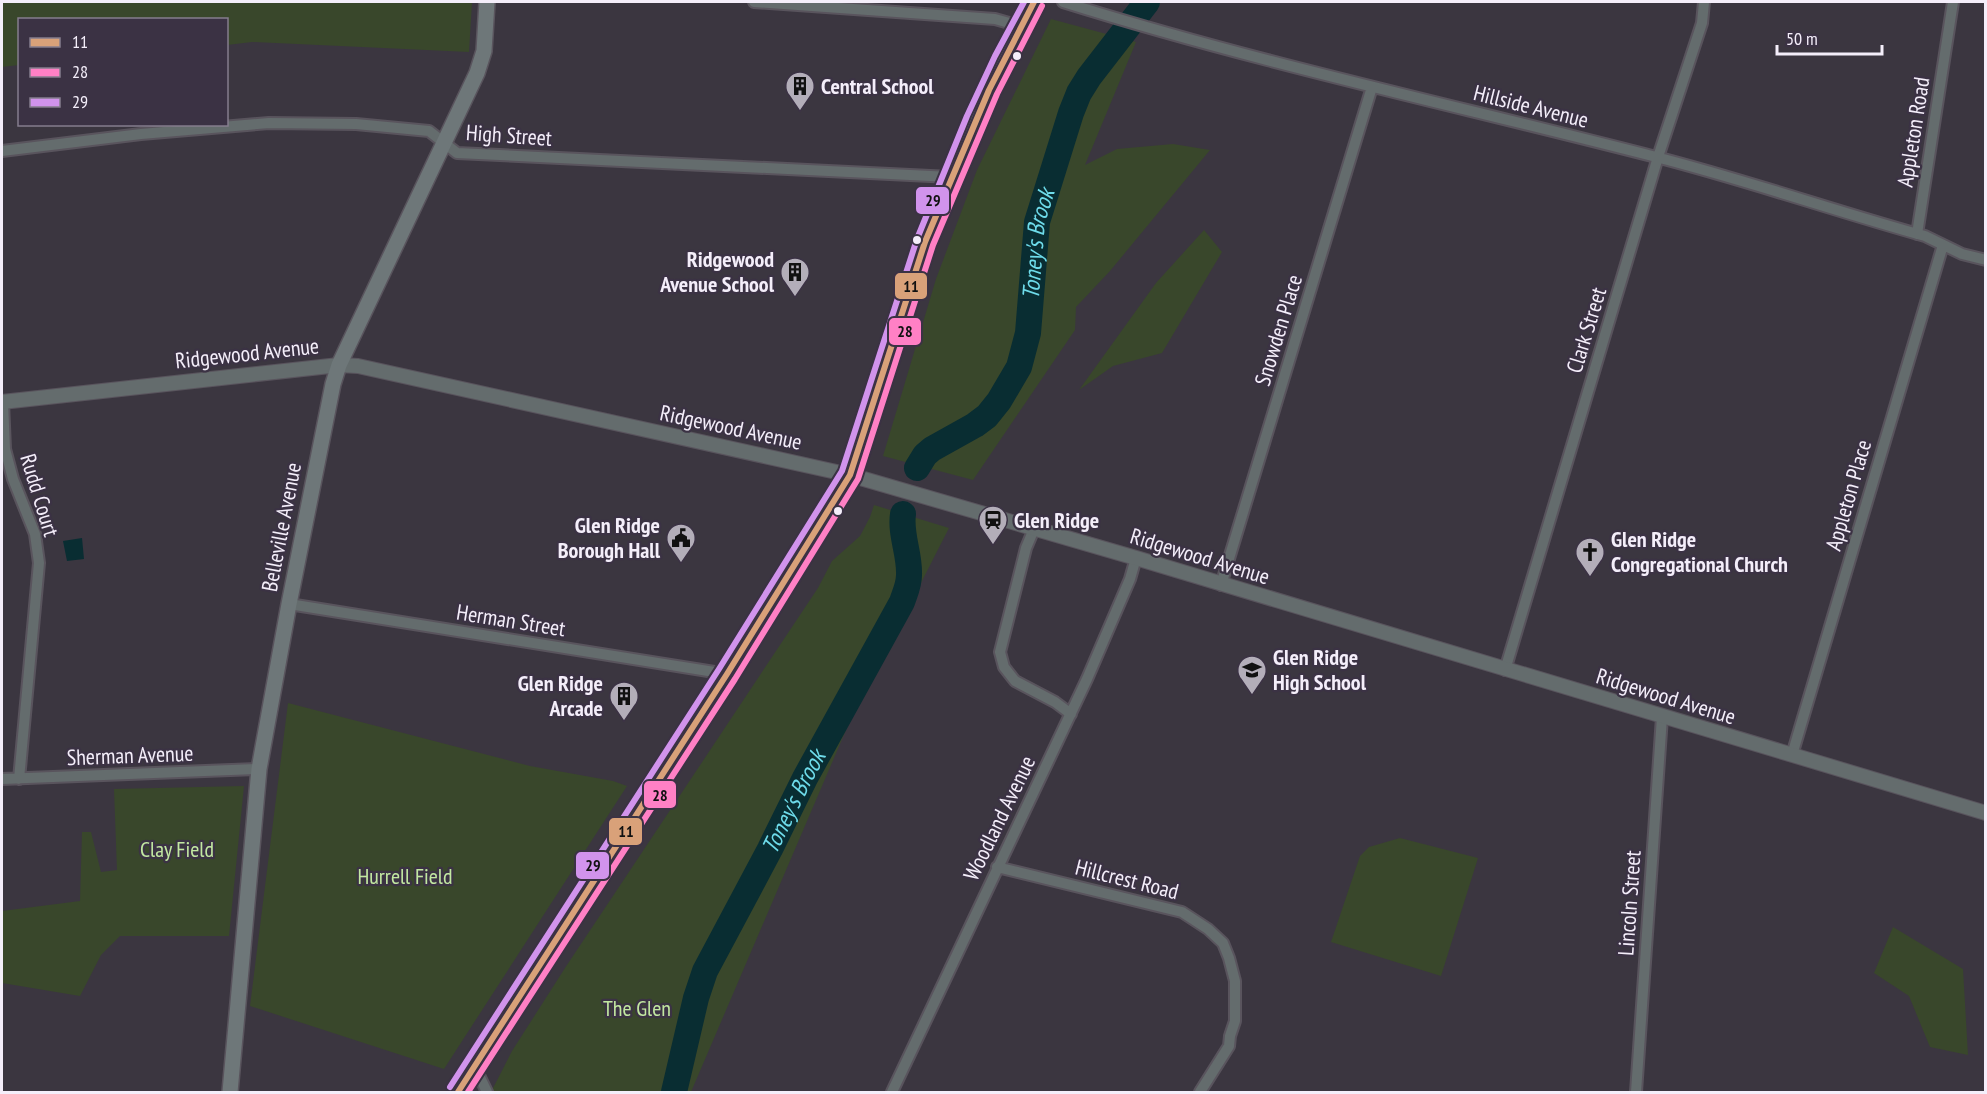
<svg xmlns="http://www.w3.org/2000/svg" width="1987" height="1094" viewBox="0 0 1987 1094" font-family="'PT Sans Narrow',sans-serif">
	<style>
		.green { fill: #39472b }
		.water { fill: #092d32 }
		.lines { fill: none; stroke-linecap: round; stroke-linejoin: round }
		.river { stroke: #092d32; stroke-width: 26 }
		.minor-casing { stroke: #59545d; stroke-width: 14 }
		.tertiary-casing { stroke: #59545d; stroke-width: 16 }
		.secondary-casing { stroke: #59545d; stroke-width: 18 }
		.primary-casing { stroke: #59545d; stroke-width: 20 }
		.minor { stroke: #646c6d; stroke-width: 10 }
		.tertiary { stroke: #646c6d; stroke-width: 14 }
		.secondary { stroke: #6e7779; stroke-width: 15 }
		.primary { stroke: #6c7677; stroke-width: 16 }
		.bus-1-casing { stroke: #3b3244; stroke-width: 10 }
		.bus-2-casing { stroke: #3b3244; stroke-width: 10 }
		.bus-3-casing { stroke: #3b3244; stroke-width: 10 }
		.bus-1 { stroke: #d9a179; stroke-width: 6 }
		.bus-2 { stroke: #ff80c5; stroke-width: 6 }
		.bus-3 { stroke: #d193ec; stroke-width: 6 }
		.bus-dot { fill: #f4eefa; stroke: #3b3244; stroke-width: 2 }
		.labels { text-anchor: middle; stroke-width: 4.5; stroke-linejoin: round; paint-order: stroke }
		.poi-label { font-size: 22px; font-weight: bold; fill: #f4eefa; stroke: #3b3244; text-anchor: start }
		.street-label { font-size: 22px; fill: #f4eefa; stroke: #3b3244 }
		.park-label { font-size: 22px; fill: #c2e8a1; stroke: #3b3244 }
		.water-label { font-size: 24px; font-style: italic; fill: #6edbea; stroke: #3b3244 }
		.line-badge { stroke: #3b3244; stroke-width: 2 }
		.pale-badge-label { font-size: 16px; text-anchor: middle; font-weight: bold; fill: #111 }
	</style>
	<rect width="100%" height="100%" fill="#3b3640"/>
	<!-- green -->
	<path class="green" d="M 2,2 L 472,2 L 469,52 L 252,42 L 227,45 L 226,20 L 20,20 L 19,65 L 2,67 Z
		M 1051,19 L 1136,42 L 1085,165 L 1117,149 L 1173,144 L 1210,150 L 1110,271 L 1076,307 L 1075,330 L 973,480 L 883,456 L 936,279 L 977,170 Z
		M 1204,230 L 1222,252 L 1162,353 L 1113,366 L 1079,390 L 1156,283 Z
		M 874,505 L 949,528 L 846,730 L 691,1092 L 491,1092 L 512,1051 L 565,968 L 818,588 L 832,561 L 860,536 L 870,517 Z
		M 288,703 L 530,766 L 613,781 L 627,786 L 444,1069 L 250,1006 Z
		M 244,786 L 229,936 L 120,936 L 101,955 L 80,996 L 2,983 L 2,911 L 80,901 L 82,832 L 91,832 L 101,872 L 117,870 L 114,789 Z
		M 1400,838 L 1478,858 L 1441,976 L 1331,942 L 1360,856 L 1369,847 Z
		M 1893,927 L 1963,969 L 1968,1055 L 1930,1047 L 1909,996 L 1874,973 Z"/>
	<!-- water -->
	<path class="water" d="M 82,538 L 84,559 L 67,561 L 63,541 Z"/>
	<g class="lines">
		<!-- river -->
		<g class="river">
			<path id="s1" d="M 917,468 L 925,455 L 932,449 L 975,425 L 987,416 L 999,401 L 1019,367 L 1028,333 L 1037,222 L 1071,113 L 1079,93 L 1089,77 L 1147,2"/>
			<path id="s2" d="M 674,1092 L 696,998 L 705,971 L 770,849 L 805,778 L 902,602 C 905,593 909,585 909,575 C 910,554 900,535 903,514"/>
		</g>
		<!-- minor casing -->
		<g class="minor-casing">
			<path id="minor" d="M 754,2 L 995,19 L 1020,26
				M 1063,2 C 1258,63 1458,106 1656,157 C 1746,180 1835,211 1925,236 L 1962,254 L 1986,260
				M 2,151 L 141,134 L 269,123 L 356,124 L 429,131 L 457,153 L 951,177
				M 1917,234 L 1953,2
				M 3,402 L 5,449 L 13,479 L 35,534 L 39,563 L 19,779
				M 1034,529 L 1026,548 L 1000,652 L 1004,667 L 1015,681 L 1055,702 L 1071,714
				M 1221,585 L 1372,87
				M 289,604 L 727,674
				M 1505,670 L 1658,157 L 1702,23 L 1704,2
				M 1792,755 L 1943,245
				M 2,779 L 259,769
				M 997,867 L 1182,912 L 1208,929 L 1223,943 L 1229,958 L 1235,981 L 1235,1021 L 1230,1036 L 1229,1046 L 1200,1092
				M 475,1067 L 487,1092
				M 892,1092 L 1087,679 L 1130,579 L 1136,558
				M 1636,1092 L 1662,717"/>
		</g>
		<!-- tertiary casing -->
		<g class="tertiary-casing">
			<path id="tertiary" d="M 2,402 L 339,365 L 358,366 L 850,475 L 1136,558 L 1986,813"/>
		</g>
		<!-- secondary casing -->
		<g class="secondary-casing">
			<path id="secondary" d="M 230,1092 L 259,769 L 289,604 L 333,384 L 339,365 L 477,73 L 484,51 L 487,2"/>
		</g>
		<!-- primary casing -->
		<g class="primary-casing">
			<path id="primary" d="M 458,1092 L 727,674 L 850,475 L 925,242 C 957,160 990,78 1034,2"/>
		</g>
		<!-- minor -->
		<use href="#minor" class="minor"/>
		<!-- tertiary -->
		<use href="#tertiary" class="tertiary"/>
		<!-- secondary -->
		<use href="#secondary" class="secondary"/>
		<!-- primary -->
		<use href="#primary" class="primary"/>
		<!-- bus-1 casing -->
		<g class="bus-1-casing">
			<path id="bus-1" d="M 458,1092 L 727,674 L 850,475 L 925,242 L 989,90 L 1034,2"/>
		</g>
		<!-- bus-2 casing -->
		<g class="bus-2-casing">
			<path id="bus-2" d="M 468,1092 L 735,679 L 858,479 L 933,245 L 997,94 L 1042,6"/>
		</g>
		<!-- bus-3 casing -->
		<g class="bus-3-casing">
			<path id="bus-3" d="M 450,1087 L 719,669 L 842,471 L 917,239 L 967,116 L 995,56 L 1024,2"/>
		</g>
		<!-- bus-1 -->
		<use href="#bus-1" class="bus-1"/>
		<!-- bus-2 -->
		<use href="#bus-2" class="bus-2"/>
		<!-- bus-3 -->
		<use href="#bus-3" class="bus-3"/>
	</g>
	<!-- icons -->
	<defs>
		<g id="building-pin" transform="scale(1.5)"><path d="M0 17L-7.5 6A9.5 9.5 0 1 1 7.5 6Z" fill="#b3aeb9" stroke="#3b3244"/><path d="M-4-6H4V6H1V3H-1V6H-4ZM-2.5-4.3h1.7v1.8h-1.7ZM.8-4.3h1.7v1.8H.8ZM-2.5-1h1.7V.8h-1.7ZM.8-1h1.7V.8H.8Z" fill="#111"/></g>
		<g id="station-pin" transform="scale(1.5)"><path d="M0 17L-7.5 6A9.5 9.5 0 1 1 7.5 6Z" fill="#b3aeb9" stroke="#3b3244"/><path d="M-3-6H3Q5-6 5-4V2Q5 4 3 4L4.5 6H3L1.5 4h-3L-3 6H-4.5L-3 4Q-5 4-5 2V-4Q-5-6-3-6ZM-3.5-4v3h7v-3ZM-3.5 1v1.5H-2V1ZM2 1v1.5H3.5V1Z" fill="#111"/></g>
		<g id="civic-pin" transform="scale(1.5)"><path d="M0 17L-7.5 6A9.5 9.5 0 1 1 7.5 6Z" fill="#b3aeb9" stroke="#3b3244"/><path d="M-.6-6.5H3V-4.5H.6V-3L4-1V1h2V6H-6V1h2V-1L-.6-3ZM-1.2 2.5V6h2.4V2.5Z" fill="#111"/></g>
		<g id="church-pin" transform="scale(1.5)"><path d="M0 17L-7.5 6A9.5 9.5 0 1 1 7.5 6Z" fill="#b3aeb9" stroke="#3b3244"/><path d="M-1.2-6h2.4v3.5h3.3v2.4h-3.3V6h-2.4V-.1h-3.3v-2.4h3.3Z" fill="#111"/></g>
		<g id="school-pin" transform="scale(1.5)"><path d="M0 17L-7.5 6A9.5 9.5 0 1 1 7.5 6Z" fill="#b3aeb9" stroke="#3b3244"/><path d="M0-5L7-2L0 1L-7-2ZM-4 1L0 2.5L4 1V4Q0 6-4 4Z" fill="#111"/></g>
	</defs>
	<g fill-rule="evenodd">
		<use href="#building-pin" x="800" y="86"/>
		<use href="#building-pin" x="795" y="272"/>
		<use href="#station-pin" x="993" y="520"/>
		<use href="#civic-pin" x="681" y="538"/>
		<use href="#church-pin" x="1590" y="552"/>
		<use href="#school-pin" x="1252" y="670"/>
		<use href="#building-pin" x="624" y="696"/>
	</g>
	<!-- markers -->
	<g class="bus-dot">
		<circle cx="1017" cy="56" r="5"/>
		<circle cx="917" cy="240" r="5"/>
		<circle cx="838" cy="511" r="5"/>
	</g>
	<g class="labels">
		<!-- poi labels -->
		<g class="poi-label">
			<text x="821" y="94">Central School</text>
			<text x="774" y="267" text-anchor="end">Ridgewood<tspan x="774" dy="25">Avenue School</tspan></text>
			<text x="1014" y="528">Glen Ridge</text>
			<text x="660" y="533" text-anchor="end">Glen Ridge<tspan x="660" dy="25">Borough Hall</tspan></text>
			<text x="1611" y="547">Glen Ridge<tspan x="1611" dy="25">Congregational Church</tspan></text>
			<text x="1273" y="665">Glen Ridge<tspan x="1273" dy="25">High School</tspan></text>
			<text x="603" y="691" text-anchor="end">Glen Ridge<tspan x="603" dy="25">Arcade</tspan></text>
		</g>
		<!-- street labels -->
		<g class="street-label">
			<text transform="translate(1531 106) rotate(14)" y="8">Hillside Avenue</text>
			<text transform="translate(1913 132) rotate(-81)" y="8">Appleton Road</text>
			<text transform="translate(509 135) rotate(4)" y="8">High Street</text>
			<text transform="translate(1278 330) rotate(-73)" y="8">Snowden Place</text>
			<text transform="translate(1586 330) rotate(-73)" y="8">Clark Street</text>
			<text transform="translate(247 353) rotate(-6)" y="8">Ridgewood Avenue</text>
			<text transform="translate(731 427) rotate(12)" y="8">Ridgewood Avenue</text>
			<text transform="translate(40 495) rotate(73)" y="8">Rudd Court</text>
			<text transform="translate(1848 495) rotate(-74)" y="8">Appleton Place</text>
			<text transform="translate(281 527) rotate(-79)" y="8">Belleville Avenue</text>
			<text transform="translate(1200 556) rotate(17)" y="8">Ridgewood Avenue</text>
			<text transform="translate(511 620) rotate(9)" y="8">Herman Street</text>
			<text transform="translate(1666 696) rotate(17)" y="8">Ridgewood Avenue</text>
			<text transform="translate(130 755) rotate(-2)" y="8">Sherman Avenue</text>
			<text transform="translate(999 818) rotate(-64)" y="8">Woodland Avenue</text>
			<text transform="translate(1127 879) rotate(14)" y="8">Hillcrest Road</text>
			<text transform="translate(1629 903) rotate(-86)" y="8">Lincoln Street</text>
		</g>
		<!-- park labels -->
		<g class="park-label">
			<text x="177" y="857">Clay Field</text>
			<text x="405" y="884">Hurrell Field</text>
			<text x="637" y="1016">The Glen</text>
		</g>
		<!-- water labels -->
		<g class="water-label">
			<text dy="8" stroke="none"><textPath href="#s1" startOffset="272">Toney's Brook</textPath></text>
			<text dy="8" stroke="none"><textPath href="#s2" startOffset="316">Toney's Brook</textPath></text>
		</g>
	</g>
	<g class="line-badge">
		<rect x="915" y="186" width="35" height="29" rx="6" fill="#d193ec"/>
		<rect x="894" y="272" width="34" height="28" rx="6" fill="#d9a179"/>
		<rect x="888" y="317" width="34" height="29" rx="6" fill="#ff80c5"/>
		<rect x="643" y="780" width="34" height="29" rx="6" fill="#ff80c5"/>
		<rect x="608" y="817" width="35" height="29" rx="6" fill="#d9a179"/>
		<rect x="575" y="851" width="35" height="29" rx="6" fill="#d193ec"/>
	</g>
	<g class="pale-badge-label">
		<text x="933" y="206">29</text>
		<text x="911" y="292">11</text>
		<text x="905" y="337">28</text>
		<text x="660" y="801">28</text>
		<text x="626" y="837">11</text>
		<text x="593" y="871">29</text>
	</g>
	<!-- border -->
	<rect width="1987" height="1094" fill="none" stroke="#f4eefa" stroke-width="6"/>
	<!-- legend -->
	<rect x="18" y="18" width="210" height="108" fill="#3b3244" stroke="#857d8d" stroke-width="1.5"/>
	<rect x="30" y="38" width="30" height="9" fill="#d9a179" stroke="#857d8d" stroke-width="1.5"/>
	<text x="72" y="48" font-size="18" fill="#f4eefa">11</text>
	<rect x="30" y="68" width="30" height="9" fill="#ff80c5" stroke="#857d8d" stroke-width="1.5"/>
	<text x="72" y="78" font-size="18" fill="#f4eefa">28</text>
	<rect x="30" y="98" width="30" height="9" fill="#d193ec" stroke="#857d8d" stroke-width="1.5"/>
	<text x="72" y="108" font-size="18" fill="#f4eefa">29</text>
	<!-- scale -->
	<path d="M1777 45v9h105v-9" fill="none" stroke="#f4eefa" stroke-width="3"/>
	<text x="1786" y="45" font-size="18" fill="#f4eefa" stroke="#3b3244" stroke-width="4.5" paint-order="stroke">50 m</text>
</svg>
